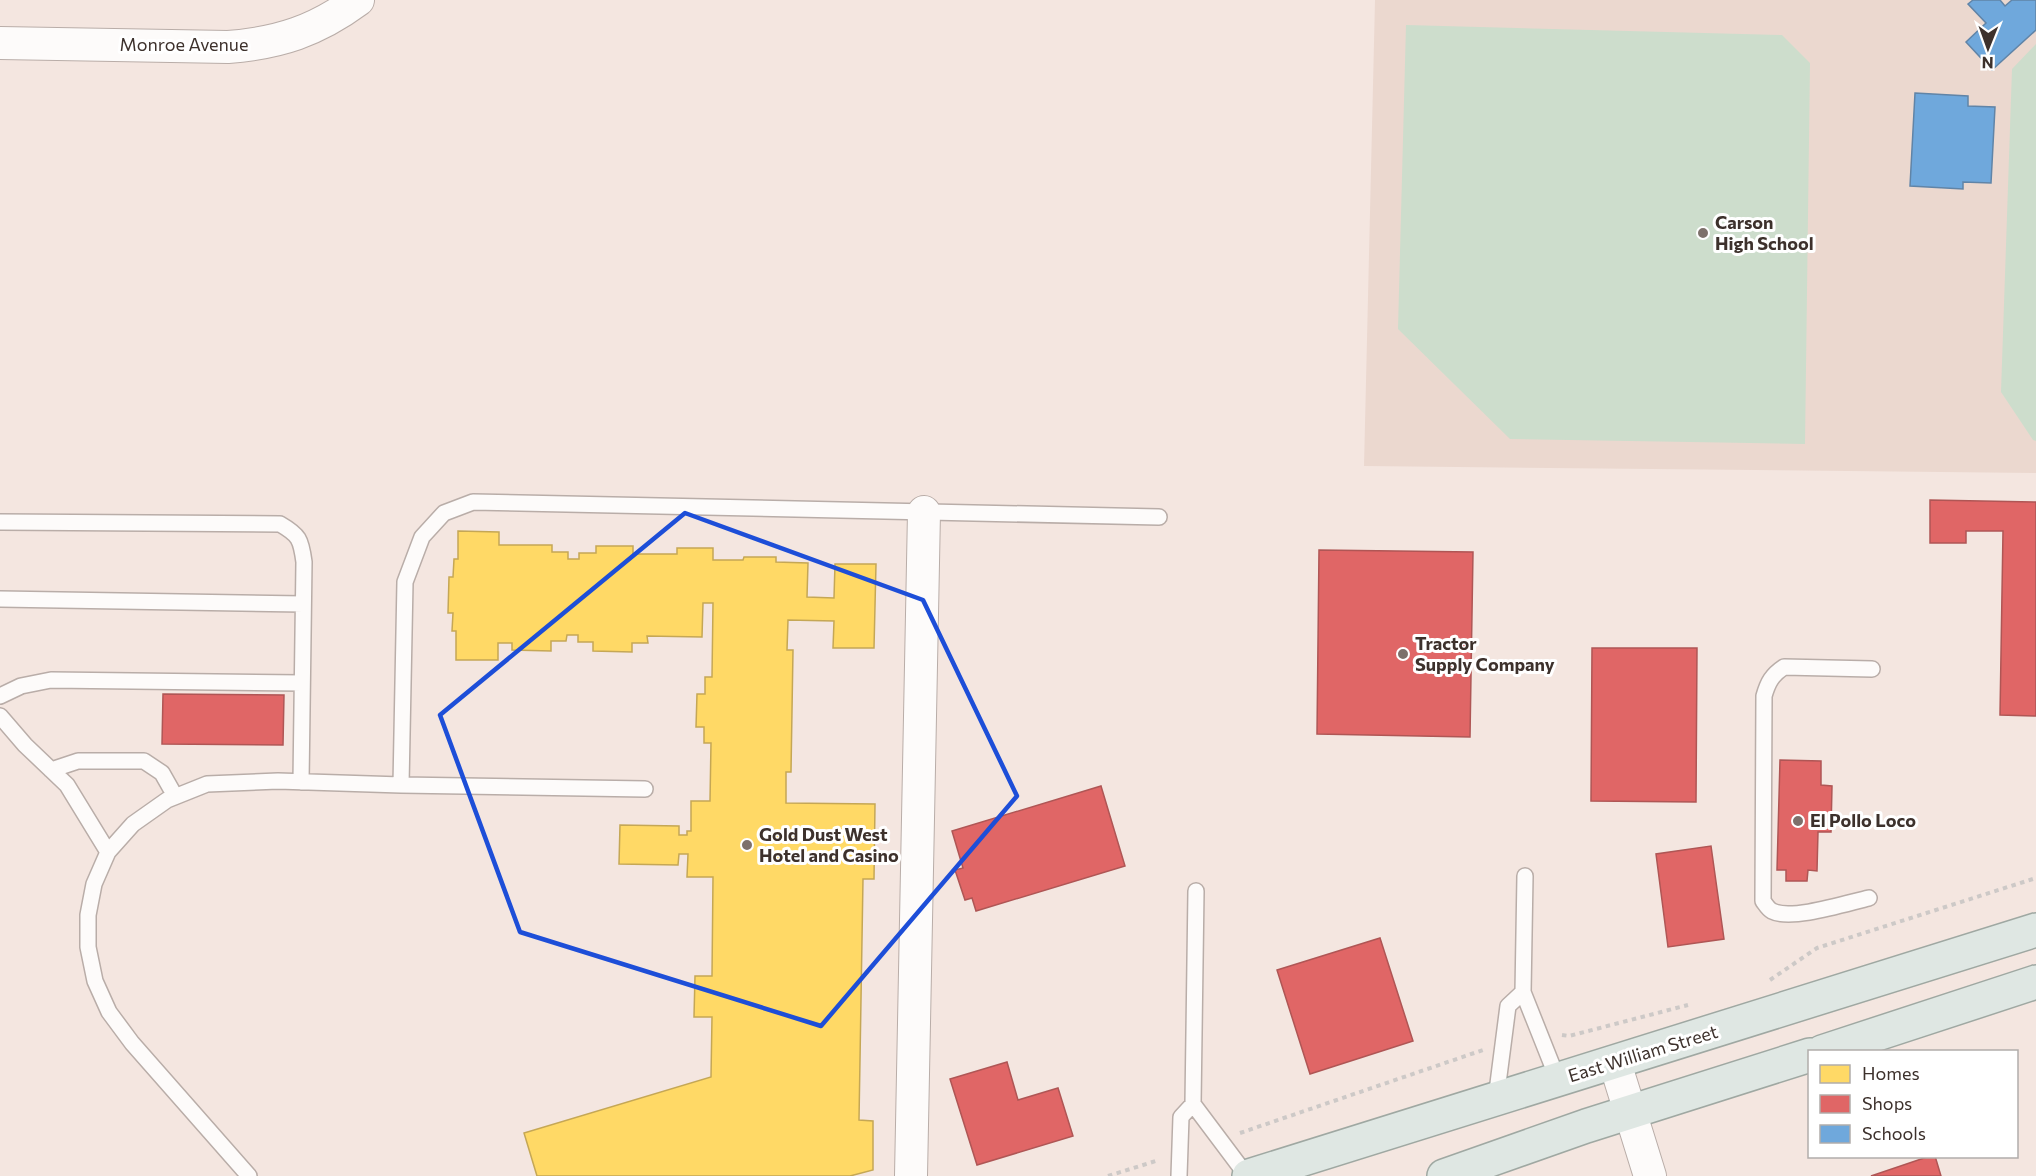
<svg xmlns="http://www.w3.org/2000/svg" width="2036" height="1176" viewBox="0 0 2036 1176" font-family="Commissioner,sans-serif">
	<style>
		.education { fill: #ebd8cf }
		.green { fill: #cdddcc }
		.homes { fill: #ffd966; stroke: #c5a755; stroke-width: 1.5 }
		.shops { fill: #e06666; stroke: #af5655; stroke-width: 1.5 }
		.schools { fill: #6fa8dc; stroke: #6084a7; stroke-width: 1.5 }
		.lines { fill: none; stroke-linecap: round; stroke-linejoin: round }
		.lane-casing { stroke: #b9ada8; stroke-width: 18 }
		.street-casing { stroke: #b9ada8; stroke-width: 34 }
		.primary-casing { stroke: #9fa8a2; stroke-width: 36 }
		.path { stroke: #cdc9c7; stroke-width: 4; stroke-dasharray: 4.5 4.5; stroke-linecap: butt }
		.lane { stroke: #fdfbfa; stroke-width: 15 }
		.street { stroke: #fdfbfa; stroke-width: 32 }
		.primary { stroke: #dfe7e3; stroke-width: 33 }
		.marked { fill: none; stroke: #1d4ed8; stroke-width: 4.5; stroke-linejoin: round }
		.poi-dot { fill: #7d706b; stroke: #fff; stroke-width: 2 }
		.labels { text-anchor: middle; stroke-width: 6; stroke-linejoin: round; paint-order: stroke }
		.street-label { font-size: 18px; fill: #3d312c; stroke: #fff }
		.poi-label { font-size: 18px; font-weight: bold; fill: #3d312c; stroke: #fff; text-anchor: start }
	</style>
	<rect width="100%" height="100%" fill="#f4e6e0"/>
	<!-- education -->
	<path class="education" d="M 1375,0 L 2036,0 L 2036,473 L 1364,466 Z"/>
	<!-- green -->
	<path class="green" d="M 1406,25 L 1782,35 L 1810,63 L 1805,444 L 1510,439 L 1398,329 Z
		M 2036,44 L 2036,441 L 2033,440 L 2001,392 L 2012,69 Z"/>
	<!-- homes -->
	<path class="homes" d="M 458,531 L 499,532 L 499,545 L 552,545 L 552,552 L 568,552 L 568,559 L 579,559 L 579,553 L 596,553 L 596,546 L 633,546 L 633,554 L 677,554 L 677,548 L 713,548 L 713,560 L 743,560 L 744,557 L 776,557 L 776,562 L 808,563 L 807,597 L 834,598 L 835,564 L 876,564 L 874,648 L 833,648 L 834,621 L 788,620 L 787,650 L 793,650 L 791,772 L 786,772 L 786,803 L 875,804 L 874,879 L 863,879 L 859,1120 L 873,1121 L 873,1170 L 850,1176 L 537,1176 L 524,1133 L 711,1077 L 712,1017 L 694,1017 L 695,976 L 712,976 L 713,877 L 687,877 L 688,854 L 679,854 L 678,865 L 619,864 L 620,825 L 679,826 L 679,835 L 687,835 L 687,831 L 691,831 L 691,801 L 710,801 L 711,743 L 704,743 L 704,727 L 696,727 L 697,694 L 705,694 L 705,677 L 712,677 L 713,603 L 703,603 L 702,637 L 647,636 L 648,643 L 632,643 L 632,652 L 593,651 L 593,642 L 578,642 L 578,635 L 567,635 L 566,641 L 551,641 L 551,651 L 512,650 L 512,643 L 498,643 L 498,660 L 456,660 L 456,631 L 452,631 L 453,613 L 448,613 L 449,577 L 453,577 L 454,559 L 458,559 Z"/>
	<!-- shops -->
	<path class="shops" d="M 1930,500 L 2036,502 L 2036,716 L 2000,715 L 2003,531 L 1966,531 L 1966,543 L 1930,543 Z
		M 1319,550 L 1473,552 L 1470,737 L 1317,734 Z
		M 1592,648 L 1697,648 L 1696,802 L 1591,801 Z
		M 163,694 L 284,695 L 283,745 L 162,744 Z
		M 1780,760 L 1821,761 L 1821,785 L 1832,786 L 1831,832 L 1818,832 L 1817,871 L 1808,870 L 1807,881 L 1786,881 L 1786,870 L 1777,870 Z
		M 1101,786 L 1125,866 L 976,911 L 972,898 L 965,900 L 955,870 L 963,868 L 952,831 Z
		M 1711,846 L 1724,939 L 1668,947 L 1656,854 Z
		M 1380,938 L 1413,1041 L 1310,1074 L 1277,970 Z
		M 1007,1062 L 1018,1100 L 1058,1088 L 1073,1136 L 977,1165 L 950,1079 Z
		M 1930,1156 L 1935,1156 L 1941,1176 L 1871,1176 Z"/>
	<!-- schools -->
	<path class="schools" d="M 1973,0 L 2000,0 L 2005,6 L 2012,0 L 2036,0 L 2036,30 L 1992,70 L 1966,42 L 1986,23 L 1968,4 Z
		M 1915,93 L 1968,96 L 1968,106 L 1995,107 L 1991,183 L 1963,182 L 1963,189 L 1910,186 Z"/>
	<g class="lines">
		<!-- lane casing -->
		<g class="lane-casing">
			<path id="lane" d="M 0,522 L 280,524 C 299,535 301,539 304,562 L 301,782
				M 0,599 L 303,604
				M 0,696 L 21,686 L 51,680 L 302,683
				M 0,716 L 25,745 L 67,785 L 108,852
				M 51,770 L 78,761 L 144,761 L 162,773 L 175,796
				M 401,785 L 405,582 L 422,537 L 444,513 L 473,502 L 1159,517
				M 1525,876 L 1523,992 L 1558,1080
				M 1196,891 L 1193,1104 L 1247,1176
				M 1869,898 C 1847,903 1791,921 1772,911 C 1768,909 1766,905 1763,901 L 1764,696 C 1768,682 1772,675 1784,667 L 1872,669
				M 1496,1099 L 1508,1006 L 1523,992
				M 249,1176 L 132,1043 L 109,1012 L 95,981 L 88,947 L 88,915 L 94,884 L 108,852 L 133,824 L 167,800 L 207,784 L 278,781 L 401,785 L 645,789
				M 1179,1176 L 1181,1117 L 1193,1104"/>
		</g>
		<!-- street casing -->
		<g class="street-casing">
			<path id="street" d="M 0,43 L 228,47 C 279,43 316,31 358,0
				M 1615,1063 L 1650,1176
				M 911,1176 L 924,512"/>
		</g>
		<!-- primary casing -->
		<g class="primary-casing">
			<path id="primary" d="M 1822,1052 L 2036,982
				M 1249,1176 L 2036,930
				M 1444,1176 L 1586,1126 L 1810,1055"/>
		</g>
		<!-- path -->
		<path class="path" d="M 1770,980 L 1817,948 L 2036,878
			M 1562,1035 L 1569,1036 L 1688,1005
			M 1240,1133 L 1483,1050
			M 1108,1176 L 1159,1160"/>
		<!-- lane -->
		<use href="#lane" class="lane"/>
		<!-- street -->
		<use href="#street" class="street"/>
		<!-- primary -->
		<use href="#primary" class="primary"/>
	</g>
	<!-- marked area -->
	<path class="marked" d="M 685,513 L 923,600 L 1017,796 L 821,1026 L 520,932 L 440,715 Z"/>
	<!-- markers -->
	<g class="poi-dot">
		<circle cx="1703" cy="233" r="6"/>
		<circle cx="1403" cy="654" r="6"/>
		<circle cx="1798" cy="821" r="6"/>
		<circle cx="747" cy="845" r="6"/>
	</g>
	<g class="labels">
		<!-- street labels -->
		<g class="street-label">
			<text x="184" y="51">Monroe Avenue</text>
			<text transform="translate(1643 1054) rotate(-17)" y="6">East William Street</text>
		</g>
		<!-- poi labels -->
		<g class="poi-label">
			<text x="1715" y="229">Carson<tspan x="1715" dy="21">High School</tspan></text>
			<text x="1415" y="650">Tractor<tspan x="1415" dy="21">Supply Company</tspan></text>
			<text x="1810" y="827">El Pollo Loco</text>
			<text x="759" y="841">Gold Dust West<tspan x="759" dy="21">Hotel and Casino</tspan></text>
		</g>
	</g>
	<!-- legend -->
	<rect x="1808" y="1050" width="210" height="108" fill="#ffffff" stroke="#b1adab" stroke-width="1.5"/>
	<rect x="1820" y="1065" width="30" height="18" fill="#ffd966" stroke="#b1adab" stroke-width="1.5"/>
	<text x="1862" y="1080" font-size="18" fill="#3d312c">Homes</text>
	<rect x="1820" y="1095" width="30" height="18" fill="#e06666" stroke="#b1adab" stroke-width="1.5"/>
	<text x="1862" y="1110" font-size="18" fill="#3d312c">Shops</text>
	<rect x="1820" y="1125" width="30" height="18" fill="#6fa8dc" stroke="#b1adab" stroke-width="1.5"/>
	<text x="1862" y="1140" font-size="18" fill="#3d312c">Schools</text>
	<!-- north arrow -->
	<g transform="translate(1988 48) rotate(181)" stroke="#ffffff" stroke-width="4.5" paint-order="stroke">
	<path d="M0-4.5L10 22L0 15L-10 22Z" fill="#3d312c"/>
	<text y="-9" font-size="16" font-weight="bold" text-anchor="middle" fill="#3d312c">N</text>
	</g>
</svg>
